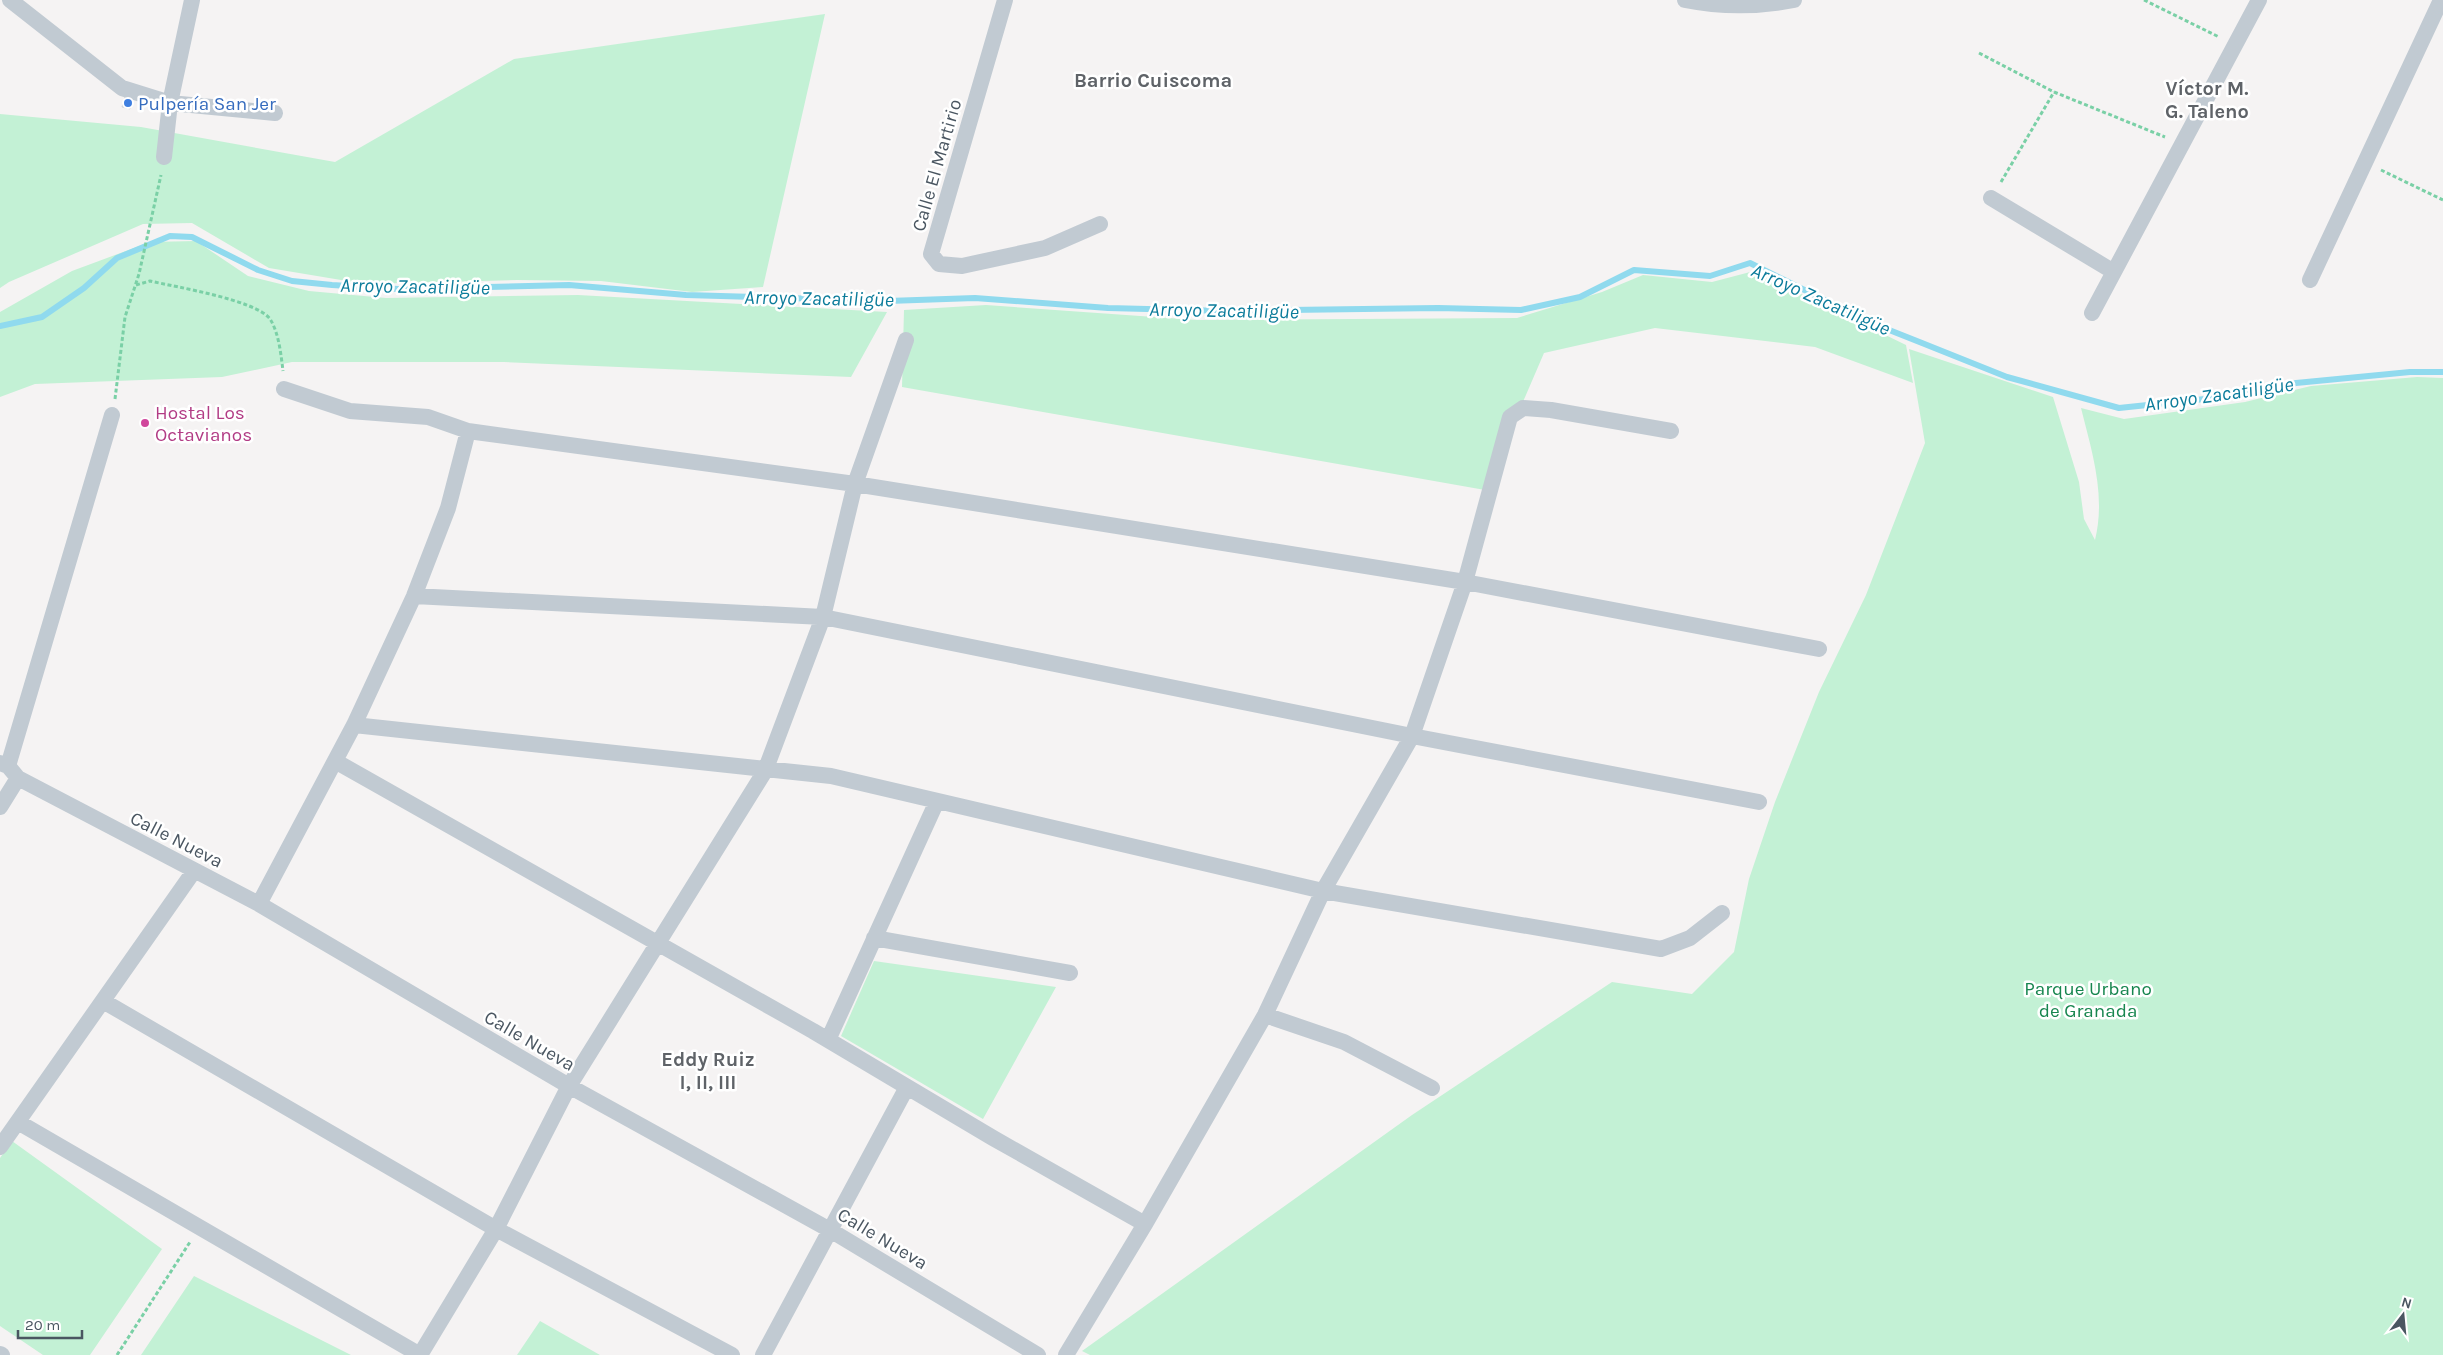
<svg xmlns="http://www.w3.org/2000/svg" width="2443" height="1355" viewBox="0 0 2443 1355" font-family="Karla,sans-serif">
	<style>
		.green { fill: #c3f1d5 }
		.lines { fill: none; stroke-linecap: round; stroke-linejoin: round }
		.stream { stroke: #90daee; stroke-width: 6 }
		.building { fill: #cdcfd5; stroke: #d7d9de }
		.path { stroke: #7ad0a6; stroke-width: 3; stroke-dasharray: 4 2.5; stroke-linecap: butt }
		.street { stroke: #c1cad2; stroke-width: 16 }
		.shop-dot { fill: #3f7fe0; stroke: #fff; stroke-width: 2 }
		.hotel-dot { fill: #d1479c; stroke: #fff; stroke-width: 2 }
		.labels { text-anchor: middle; stroke-width: 5; stroke-linejoin: round; paint-order: stroke }
		.shop-label { font-size: 19px; fill: #366cbe; stroke: #fff; text-anchor: start }
		.street-label { font-size: 19px; fill: #4a5661; stroke: #fff }
		.hotel-label { font-size: 19px; fill: #b23c85; stroke: #fff; text-anchor: start }
		.park-label { font-size: 19px; fill: #17864f; stroke: #fff }
		.neighbourhood-label { font-size: 20px; font-weight: bold; fill: #5f6368; stroke: #fff }
		.water-label { font-size: 20px; font-style: italic; fill: #0c7c9b; stroke: #fff }
	</style>
	<rect width="100%" height="100%" fill="#f5f3f3"/>
	<!-- green -->
	<path class="green" d="M 825,14 L 763,287 L 692,292 L 601,281 L 517,280 L 365,284 L 269,268 L 192,223 L 143,224 L 9,282 L 0,288 L 0,114 L 141,127 L 335,162 L 514,59 Z
		M 196,241 L 248,276 L 309,291 L 386,298 L 578,295 L 887,312 L 851,377 L 504,362 L 292,362 L 222,377 L 35,384 L 0,397 L 0,312 L 72,271 L 150,242 Z
		M 1754,271 L 1906,345 L 1913,383 L 1815,347 L 1655,328 L 1544,353 L 1485,490 L 902,387 L 904,310 L 986,305 L 1197,320 L 1517,318 L 1602,292 L 1643,275 L 1712,282 Z
		M 1909,349 L 2053,397 L 2079,482 L 2084,519 L 2095,540 C 2106,495 2092,452 2081,408 L 2124,419 L 2245,402 L 2311,386 L 2417,377 L 2443,378 L 2443,1355 L 1090,1355 L 1082,1351 L 1412,1115 L 1612,982 L 1692,994 L 1734,952 L 1749,879 L 1775,802 L 1819,692 L 1866,595 L 1925,443 Z
		M 874,961 L 1056,987 L 983,1119 L 841,1036 Z
		M 12,1141 L 162,1249 L 90,1355 L 43,1355 L 0,1326 L 0,1158 Z
		M 194,1276 L 351,1355 L 141,1355 Z
		M 540,1321 L 600,1355 L 517,1355 Z"/>
	<g class="lines">
		<!-- stream -->
		<path class="stream" d="M 0,326 L 42,317 L 84,288 L 117,258 L 170,236 L 192,237 L 258,270 L 292,281 L 332,285 L 398,289 L 569,285 L 686,295 L 888,301 L 975,298 L 1108,308 L 1225,311 L 1438,308 L 1521,310 L 1580,297 L 1634,270 L 1710,276 L 1750,263 L 1869,322 L 1922,343 L 2007,377 L 2119,408 L 2243,395 L 2296,383 L 2410,372 L 2443,372"/>
	</g>
	<!-- building -->
	<path class="building" d="M 125,97 L 133,99 L 130,109 L 122,107 Z"/>
	<g class="lines">
		<!-- path -->
		<path class="path" d="M 2144,0 L 2219,37
			M 1979,53 L 2054,92 L 2165,137
			M 2381,170 L 2443,200
			M 2001,182 L 2054,92
			M 136,285 L 150,281 C 176,287 256,300 270,319 C 279,333 281,355 283,371
			M 115,399 L 125,317 L 139,274 L 161,175
			M 117,1355 L 190,1242"/>
		<!-- street -->
		<path class="street" d="M 10,0 L 122,88 L 170,103 L 275,113
			M 1005,0 L 931,254 L 939,264 L 962,266 L 1045,248 L 1100,224
			M 1685,0 C 1720,7 1758,7 1794,0
			M 164,157 L 170,103 L 192,0
			M 1991,198 L 2114,272
			M 2310,280 L 2441,0
			M 2092,313 L 2259,0
			M 284,389 L 350,411 L 428,417 L 468,431 L 855,484 L 1465,582 L 1819,649
			M 414,596 L 823,617 L 1412,736 L 1759,802
			M 354,725 L 831,776 L 1323,891 L 1661,949 L 1690,938 L 1722,913
			M 335,761 L 813,1031 L 993,1138 L 1145,1224
			M 0,763 L 8,766 L 18,778 L 259,904 L 569,1086 L 830,1230 L 1038,1355
			M 8,766 L 112,415
			M 0,807 L 18,778
			M 259,904 L 354,725 L 414,596 L 448,508 L 468,431
			M 874,938 L 1070,973
			M 103,1001 L 496,1229 L 732,1355
			M 1265,1015 L 1344,1042 L 1432,1088
			M 828,1040 L 937,801
			M 18,1122 L 420,1355
			M 0,1147 L 194,871
			M 0,1354 L 2,1355
			M 420,1355 L 496,1229 L 569,1086 L 765,771 L 823,617 L 855,484 L 906,340
			M 763,1355 L 907,1087
			M 1066,1355 L 1145,1224 L 1265,1015 L 1323,891 L 1412,736 L 1465,582 L 1510,417 L 1523,408 L 1551,410 L 1671,431"/>
	</g>
	<!-- markers -->
	<circle class="shop-dot" cx="128" cy="103" r="5"/>
	<circle class="hotel-dot" cx="145" cy="423" r="5"/>
	<g class="labels">
		<!-- shop labels -->
		<g class="shop-label">
			<text x="138" y="110">Pulpería San Jer</text>
		</g>
		<!-- street labels -->
		<g class="street-label">
			<text transform="translate(936 165) rotate(-74)" y="7">Calle El Martirio</text>
			<text transform="translate(177 839) rotate(27)" y="7">Calle Nueva</text>
			<text transform="translate(530 1040) rotate(30)" y="7">Calle Nueva</text>
			<text transform="translate(883 1238) rotate(31)" y="7">Calle Nueva</text>
		</g>
		<!-- hotel labels -->
		<g class="hotel-label">
			<text x="155" y="419">Hostal Los<tspan x="155" dy="22">Octavianos</tspan></text>
		</g>
		<!-- park labels -->
		<g class="park-label">
			<text x="2088" y="995">Parque Urbano<tspan x="2088" dy="22">de Granada</tspan></text>
		</g>
		<!-- neighbourhood labels -->
		<g class="neighbourhood-label">
			<text x="1153" y="87">Barrio Cuiscoma</text>
			<text x="2207" y="95">Víctor M.<tspan x="2207" dy="23">G. Taleno</tspan></text>
			<text x="708" y="1066">Eddy Ruiz<tspan x="708" dy="23">I, II, III</tspan></text>
		</g>
		<!-- water labels -->
		<g class="water-label">
			<text transform="translate(415 286) rotate(1)" y="7">Arroyo Zacatiligüe</text>
			<text transform="translate(819 298) rotate(1)" y="7">Arroyo Zacatiligüe</text>
			<text transform="translate(1821 299) rotate(24)" y="7">Arroyo Zacatiligüe</text>
			<text transform="translate(1224 310) rotate(1)" y="7">Arroyo Zacatiligüe</text>
			<text transform="translate(2219 394) rotate(-8)" y="7">Arroyo Zacatiligüe</text>
		</g>
	</g>
	<!-- north arrow -->
	<g transform="translate(2403 1315) rotate(16)" stroke="#ffffff" stroke-width="4" paint-order="stroke">
	<path d="M0-4L9 19L0 12L-9 19Z" fill="#4a5661"/>
	<text y="-8" font-size="14" font-weight="bold" text-anchor="middle" fill="#4a5661">N</text>
	</g>
	<!-- scale -->
	<path d="M18 1330v8h64v-8" fill="none" stroke="#4a5661" stroke-width="2.5"/>
	<text x="25" y="1330" font-size="15" fill="#4a5661" stroke="#ffffff" stroke-width="4" paint-order="stroke">20 m</text>
</svg>
